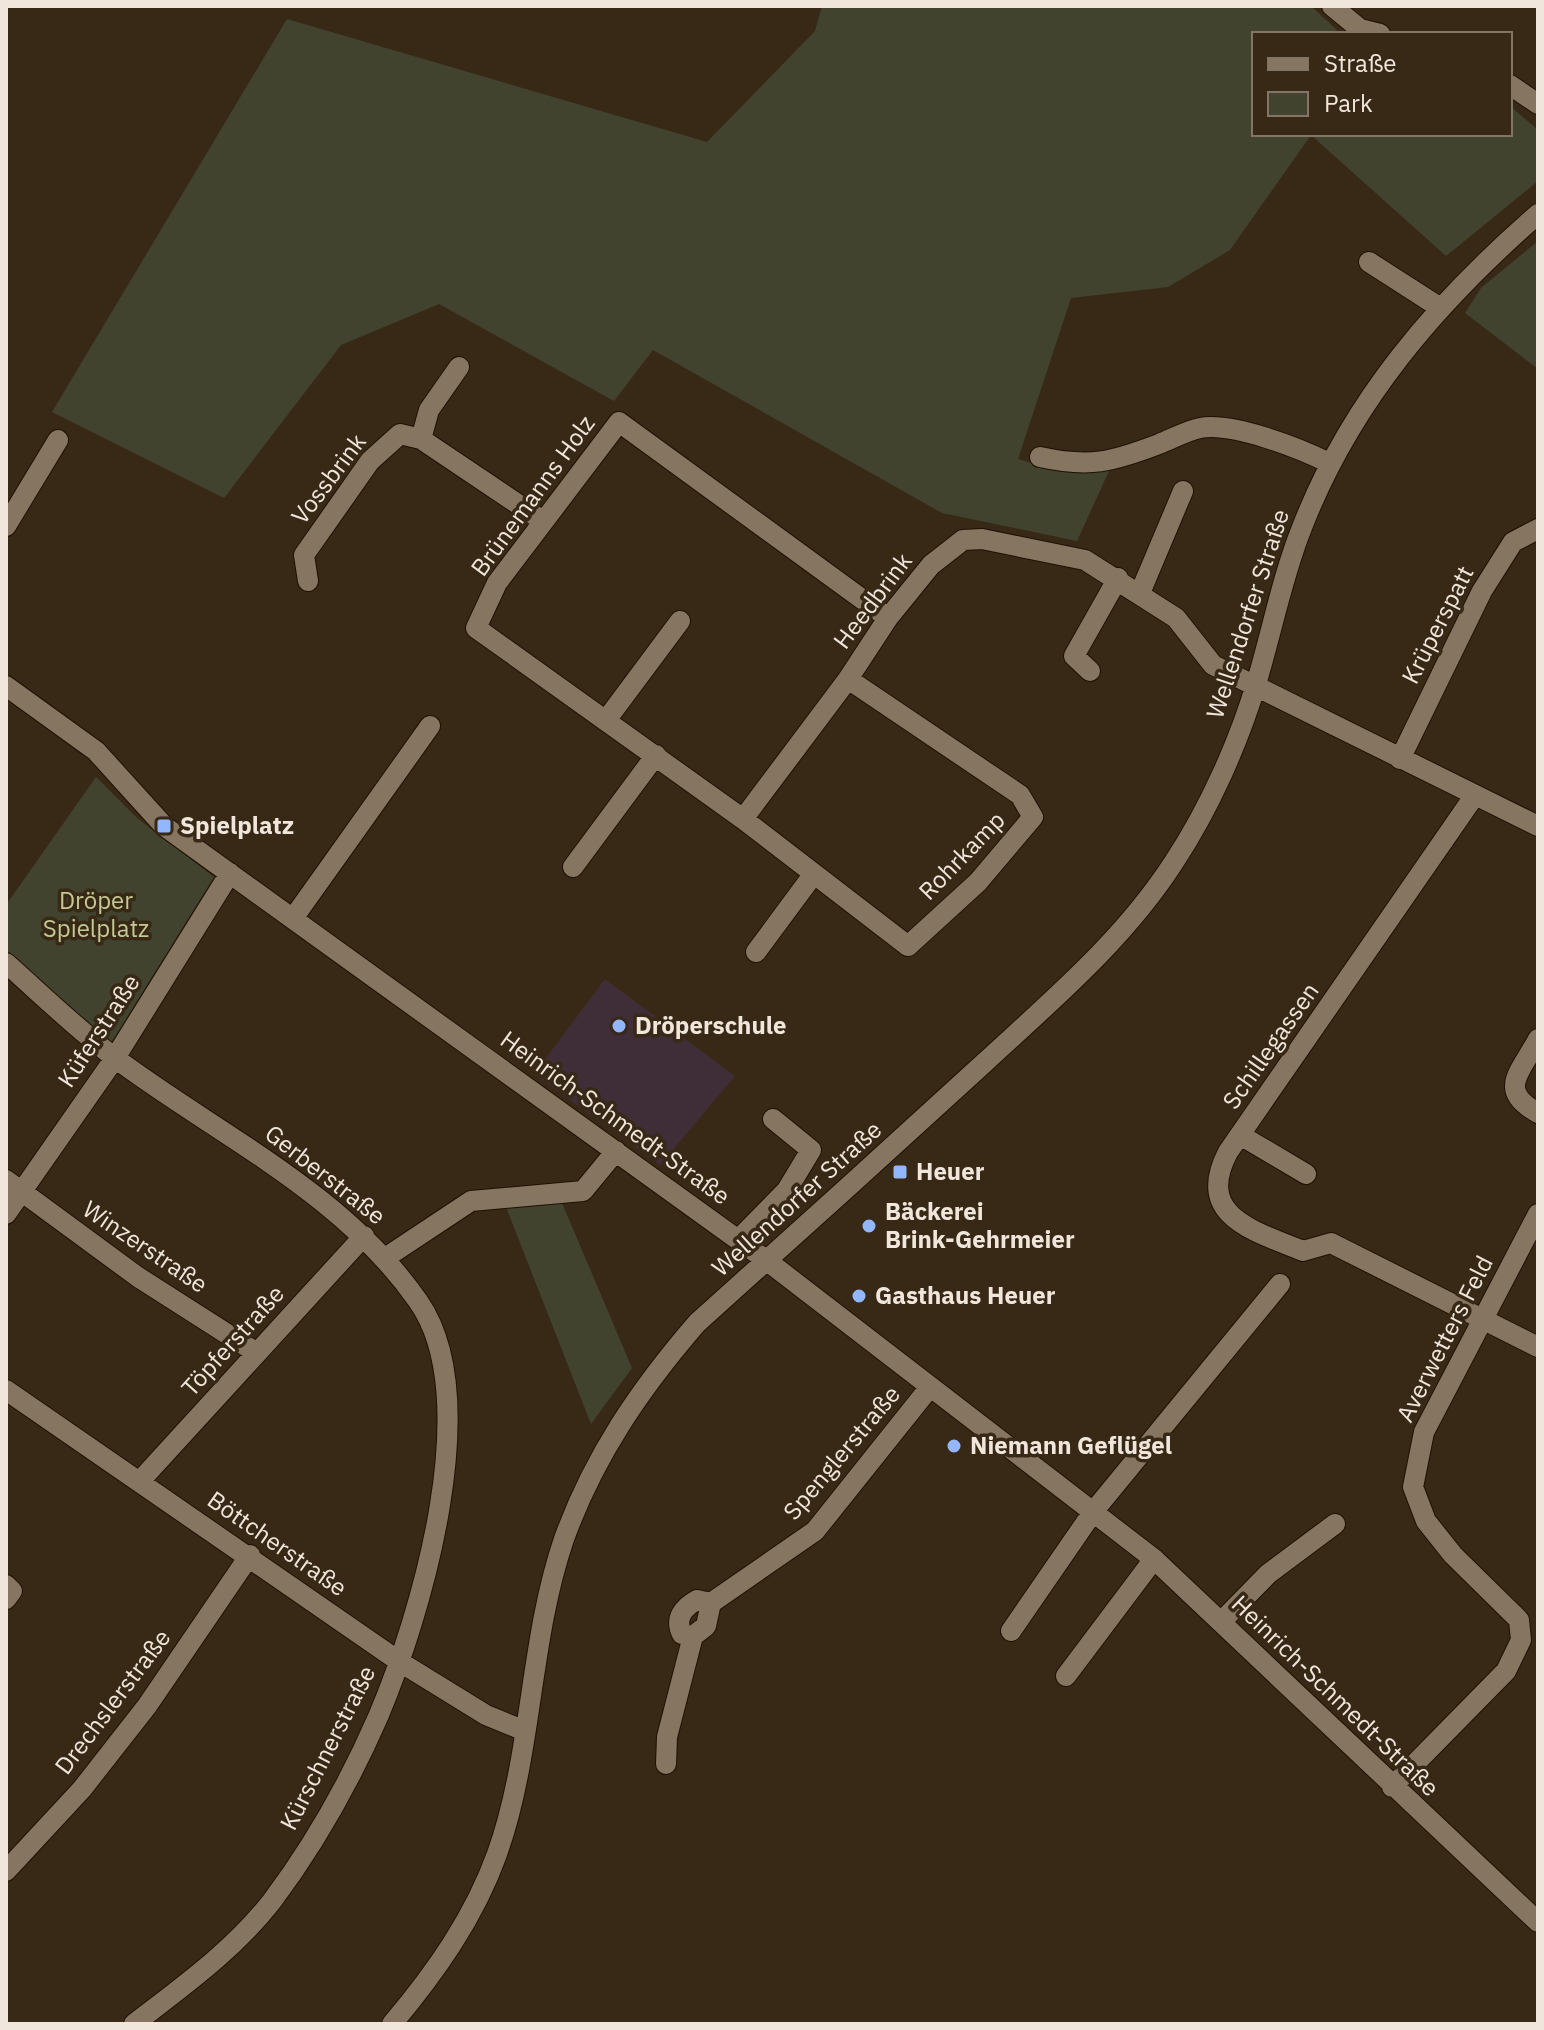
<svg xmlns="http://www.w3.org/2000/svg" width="1544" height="2030" viewBox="0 0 1544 2030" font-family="'IBM Plex Sans',sans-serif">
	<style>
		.education { fill: #3f2d37 }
		.green { fill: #41432f }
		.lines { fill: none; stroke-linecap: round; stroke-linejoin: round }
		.minor-casing { stroke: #1f1102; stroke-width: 22 }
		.minor { stroke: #867561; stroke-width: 20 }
		.poi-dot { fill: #93b7fd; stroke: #382917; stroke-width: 3 }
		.labels { text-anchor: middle; stroke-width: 7; stroke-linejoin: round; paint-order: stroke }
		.street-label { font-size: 24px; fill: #f0e6db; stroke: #382917 }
		.poi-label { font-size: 24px; font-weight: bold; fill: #f0e6db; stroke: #382917; text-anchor: start }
		.park-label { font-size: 24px; fill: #c4c892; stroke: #382917 }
	</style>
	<rect width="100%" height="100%" fill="#382917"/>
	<!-- education -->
	<path class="education" d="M 605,979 L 735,1076 L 660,1165 L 534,1074 Z"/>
	<!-- green -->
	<path class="green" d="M 822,6 L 1311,6 L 1341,34 L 1254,34 L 1254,134 L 1510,134 L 1510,106 L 1538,130 L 1538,181 L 1446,256 L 1311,135 L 1230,250 L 1168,287 L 1071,298 L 1018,459 L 1063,472 L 1109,471 L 1077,541 L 942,513 L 653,350 L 614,401 L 439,304 L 341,345 L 224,498 L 52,412 L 287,19 L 707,142 L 815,31 Z
		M 1538,241 L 1538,369 L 1465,313 L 1481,288 Z
		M 96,777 L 137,818 L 214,877 L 106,1051 L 6,949 L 6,905 Z
		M 562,1203 L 632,1368 L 591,1424 L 506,1207 Z"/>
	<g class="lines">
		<!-- minor casing -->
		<g class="minor-casing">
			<path id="minor" d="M 1332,6 L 1360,29 L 1380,34
				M 1510,85 L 1538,104
				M 1369,262 L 1439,307
				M 421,439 L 429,410 L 459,367
				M 1040,457 C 1090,468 1112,462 1159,444 C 1172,439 1186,431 1200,428 C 1233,422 1299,448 1329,463
				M 6,526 L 58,440
				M 308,581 L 304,555 L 370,461 L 400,434 L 421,439 L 543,521
				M 1140,593 L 1183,491
				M 1090,671 L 1074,656 L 1118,578
				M 848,679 L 1020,795 L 1033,817 L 978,882 L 908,946 L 743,819 L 476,628 L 497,583 L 619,422 L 888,618
				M 6,686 L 96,751 L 164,826 L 766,1260 L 1154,1559 L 1538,1922
				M 607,719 L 680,621
				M 1400,759 L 1482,591 L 1513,542 L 1538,529
				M 1475,795 L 1228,1152 C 1194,1217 1255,1231 1303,1251 L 1331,1243 L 1538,1347
				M 743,819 L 848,679 L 888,618 L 931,565 L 963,540 L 982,539 L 1085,560 L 1176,618 L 1213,665 L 1538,826
				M 573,867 L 656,755
				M 294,917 L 430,726
				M 756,952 L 813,875
				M 6,963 C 42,995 77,1029 115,1058 C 218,1135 342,1192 418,1301 C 486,1397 421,1616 378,1717 C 350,1781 314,1845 272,1901 C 234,1950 182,1987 134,2024
				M 1538,1039 C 1521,1072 1496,1090 1538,1113
				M 1240,1135 L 1306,1174
				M 6,1180 L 138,1277 L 257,1353
				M 6,1214 L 115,1058 L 230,873
				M 738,1240 L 787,1190 L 811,1150 L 773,1119
				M 385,1258 L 471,1201 L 583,1191 L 616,1151
				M 6,1390 L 400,1662 L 486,1715 L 525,1731
				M 140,1481 L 364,1236
				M 6,1585 L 12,1591 L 6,1599
				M 711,1603 L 697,1600 C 684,1607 674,1618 682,1634 L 693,1636 L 706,1626 L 711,1603 L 815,1531 L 930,1387
				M 1221,1622 L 1268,1574 L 1335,1524
				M 1011,1631 L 1093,1512 L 1280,1284
				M 1066,1676 L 1154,1559
				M 666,1764 L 667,1737 L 693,1636
				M 1392,1787 L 1506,1671 L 1521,1640 L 1519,1620 L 1453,1555 L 1426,1521 L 1413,1487 L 1424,1432 L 1538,1214
				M 6,1871 L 82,1789 L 147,1706 L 250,1555
				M 392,2024 C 435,1973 474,1918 497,1854 C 533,1753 529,1641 564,1539 C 594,1456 640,1389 697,1323 C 793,1237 888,1151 983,1064 C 1051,1001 1123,941 1174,862 C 1209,809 1239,742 1257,681 C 1272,631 1282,578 1301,530 C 1350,402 1436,303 1538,214"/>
		</g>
		<!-- minor -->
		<use href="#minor" class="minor"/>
	</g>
	<!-- markers -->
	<g class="poi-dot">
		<rect x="156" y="818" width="16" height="16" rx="4"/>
		<circle cx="619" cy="1026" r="8"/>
		<rect x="892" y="1164" width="16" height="16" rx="4"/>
		<circle cx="869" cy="1226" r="8"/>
		<circle cx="859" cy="1296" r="8"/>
		<circle cx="954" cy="1446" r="8"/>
	</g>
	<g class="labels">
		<!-- street labels -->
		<g class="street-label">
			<text transform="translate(329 479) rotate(-53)" y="8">Vossbrink</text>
			<text transform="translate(533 496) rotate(-54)" y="8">Brünemanns Holz</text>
			<text transform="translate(873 601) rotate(-53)" y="8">Heedbrink</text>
			<text transform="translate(1248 614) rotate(-72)" y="8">Wellendorfer Straße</text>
			<text transform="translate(1438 625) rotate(-63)" y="8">Krüperspatt</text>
			<text transform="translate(962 856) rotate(-46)" y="8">Rohrkamp</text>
			<text transform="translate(99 1031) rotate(-57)" y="8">Küferstraße</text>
			<text transform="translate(1271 1046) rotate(-55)" y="8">Schillegassen</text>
			<text transform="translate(615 1118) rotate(36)" y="8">Heinrich-Schmedt-Straße</text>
			<text transform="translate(325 1175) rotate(38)" y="8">Gerberstraße</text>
			<text transform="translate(797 1199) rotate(-42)" y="8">Wellendorfer Straße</text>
			<text transform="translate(145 1247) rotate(34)" y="8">Winzerstraße</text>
			<text transform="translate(1445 1339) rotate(-63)" y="8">Averwetters Feld</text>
			<text transform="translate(233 1341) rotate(-48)" y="8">Töpferstraße</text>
			<text transform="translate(842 1453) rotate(-50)" y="8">Spenglerstraße</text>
			<text transform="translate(277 1544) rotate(35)" y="8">Böttcherstraße</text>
			<text transform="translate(1335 1696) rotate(44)" y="8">Heinrich-Schmedt-Straße</text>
			<text transform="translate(113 1702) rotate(-53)" y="8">Drechslerstraße</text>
			<text transform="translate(328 1748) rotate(-63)" y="8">Kürschnerstraße</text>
		</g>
		<!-- poi labels -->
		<g class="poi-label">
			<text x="180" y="834">Spielplatz</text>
			<text x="635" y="1034">Dröperschule</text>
			<text x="916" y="1180">Heuer</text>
			<text x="885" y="1220">Bäckerei<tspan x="885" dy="28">Brink-Gehrmeier</tspan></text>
			<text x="875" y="1304">Gasthaus Heuer</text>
			<text x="970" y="1454">Niemann Geflügel</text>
		</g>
		<!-- park labels -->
		<g class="park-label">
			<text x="96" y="909">Dröper<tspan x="96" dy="28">Spielplatz</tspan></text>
		</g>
	</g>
	<!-- border -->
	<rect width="1544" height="2030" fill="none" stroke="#f0e6db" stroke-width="16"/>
	<!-- legend -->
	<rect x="1252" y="32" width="260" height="104" fill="#382917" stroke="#827565" stroke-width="2"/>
	<rect x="1268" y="58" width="40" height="12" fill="#867561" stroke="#827565" stroke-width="2"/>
	<text x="1324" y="72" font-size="24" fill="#f0e6db">Straße</text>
	<rect x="1268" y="92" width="40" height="24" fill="#41432f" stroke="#827565" stroke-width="2"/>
	<text x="1324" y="112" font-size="24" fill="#f0e6db">Park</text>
</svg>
